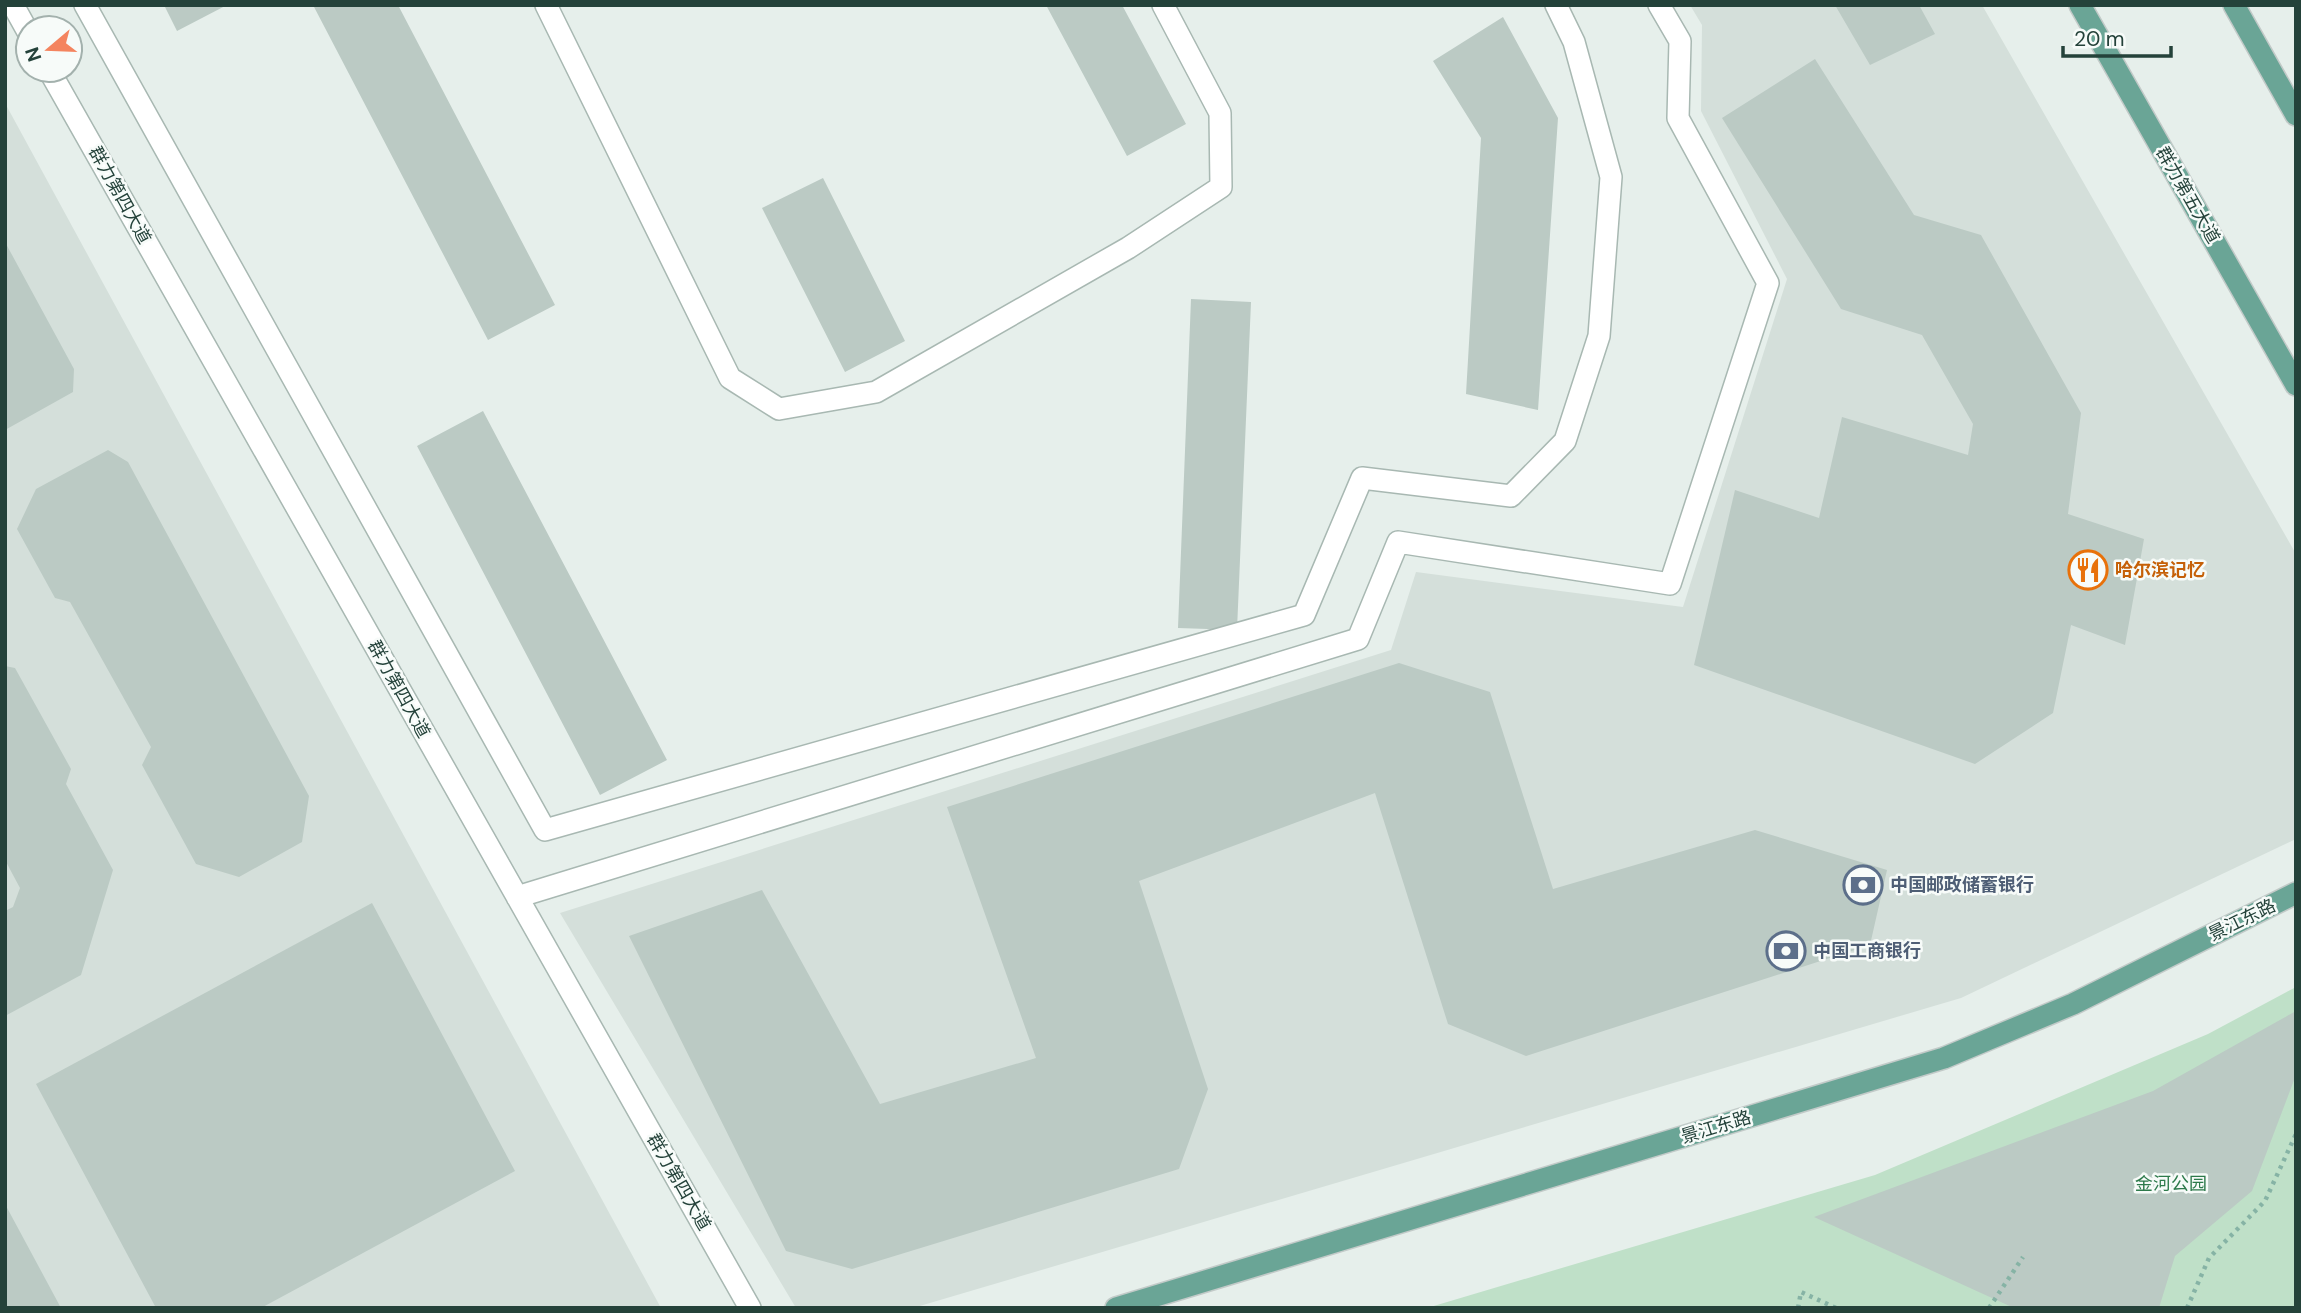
<svg xmlns="http://www.w3.org/2000/svg" width="2301" height="1313" viewBox="0 0 2301 1313" font-family="'DM Sans','Noto Sans SC',sans-serif">
	<style>
		.built { fill: #d4dfda }
		.green { fill: #bfe0c8 }
		.building { fill: #bbcac4 }
		.lines { fill: none; stroke-linecap: round; stroke-linejoin: round }
		.minor-casing { stroke: #a8b8b2; stroke-width: 24 }
		.major-casing { stroke: #c2cac8; stroke-width: 24 }
		.path { stroke: #86b3a5; stroke-width: 4.5; stroke-dasharray: 3.5 5; stroke-linecap: butt }
		.minor { stroke: #fff; stroke-width: 21 }
		.major { stroke: #6aa596; stroke-width: 21 }
		.labels { text-anchor: middle; stroke-width: 5; stroke-linejoin: round; paint-order: stroke }
		.street-label { font-size: 18px; fill: #24423a; stroke: #f7fbf9 }
		.food-label { font-size: 18px; font-weight: bold; fill: #c56008; stroke: #f7fbf9; text-anchor: start }
		.service-label { font-size: 18px; font-weight: bold; fill: #4e5e75; stroke: #f7fbf9; text-anchor: start }
		.park-label { font-size: 18px; fill: #2d7a4b; stroke: #f7fbf9 }
	</style>
	<rect width="100%" height="100%" fill="#e6efeb"/>
	<!-- built -->
	<path class="built" d="M 1690,5 L 1982,5 L 2296,554 L 2296,839 L 1961,998 L 913,1308 L 796,1308 L 560,913 L 1391,650 L 1416,572 L 1683,607 L 1787,279 L 1701,111 L 1702,25 Z
		M 5,103 L 661,1308 L 5,1308 Z"/>
	<!-- green -->
	<path class="green" d="M 2296,987 L 2296,1308 L 1427,1308 L 1875,1175 L 2208,1034 Z"/>
	<!-- building -->
	<path class="building" d="M 164,5 L 227,5 L 177,31 Z
		M 313,5 L 398,5 L 555,305 L 488,340 Z
		M 1046,5 L 1122,5 L 1186,124 L 1127,156 Z
		M 1835,5 L 1919,5 L 1935,34 L 1870,65 Z
		M 1503,17 L 1558,118 L 1538,410 L 1466,394 L 1481,138 L 1433,61 Z
		M 1815,59 L 1914,215 L 1981,235 L 2081,413 L 2068,514 L 2144,539 L 2125,645 L 2071,625 L 2053,713 L 1975,764 L 1694,665 L 1735,490 L 1819,518 L 1842,417 L 1968,455 L 1973,424 L 1922,335 L 1841,309 L 1722,118 Z
		M 823,178 L 905,341 L 845,372 L 762,208 Z
		M 5,242 L 74,369 L 73,392 L 5,430 Z
		M 1191,299 L 1251,302 L 1237,630 L 1178,628 Z
		M 483,411 L 667,760 L 600,795 L 417,446 Z
		M 108,450 L 128,462 L 309,796 L 302,842 L 239,877 L 196,864 L 142,765 L 151,747 L 70,602 L 55,598 L 17,529 L 36,489 Z
		M 1399,663 L 1490,692 L 1553,889 L 1755,830 L 1887,870 L 1870,945 L 1526,1056 L 1448,1024 L 1375,793 L 1139,881 L 1208,1089 L 1179,1169 L 852,1269 L 786,1251 L 629,936 L 762,890 L 880,1104 L 1036,1058 L 947,807 Z
		M 5,666 L 15,668 L 71,769 L 66,784 L 113,870 L 81,975 L 5,1016 L 5,911 L 13,907 L 20,888 L 5,860 Z
		M 372,903 L 515,1171 L 261,1308 L 156,1308 L 36,1084 Z
		M 2296,1011 L 2296,1075 L 2252,1191 L 2175,1256 L 2159,1308 L 2014,1308 L 1814,1217 L 2153,1091 Z
		M 5,1204 L 61,1308 L 5,1308 Z"/>
	<g class="lines">
		<!-- minor casing -->
		<g class="minor-casing">
			<path id="minor" d="M 13,5 L 28,32
				M 85,5 L 545,830 L 1304,615 L 1362,478 L 1511,496 L 1565,441 L 1599,336 L 1611,177 L 1574,42 L 1556,5
				M 546,5 L 730,378 L 779,409 L 876,392 L 1128,248 L 1221,187 L 1220,113 L 1163,5
				M 49,70 L 750,1308
				M 517,897 L 1358,639 L 1398,542 L 1670,584 L 1768,283 L 1678,118 L 1680,41 L 1659,5"/>
		</g>
		<!-- major casing -->
		<g class="major-casing">
			<path id="major" d="M 2080,5 L 2296,385
				M 2234,5 L 2296,115
				M 1116,1308 L 1944,1058 L 2073,1004 L 2296,893"/>
		</g>
		<!-- path -->
		<path class="path" d="M 1798,1308 L 1801,1292 L 1836,1308
			M 1989,1308 L 2023,1257
			M 2187,1308 L 2209,1258 L 2265,1201 L 2296,1134"/>
		<!-- minor -->
		<use href="#minor" class="minor"/>
		<!-- major -->
		<use href="#major" class="major"/>
	</g>
	<!-- icons -->
	<defs>
		<g id="restaurant-ring" transform="scale(2.0125)"><circle r="9.5" fill="#f7fbf9" stroke="#e8710a" stroke-width="1.5"/><path d="M-5-6h1v4h1v-4h1v4h1v-4h1v5L-1.5 .5V6h-2V.5L-5-1ZM5-6V6H3V1.5H1.5Q1.5-4 5-6Z" fill="#e8710a"/></g>
		<g id="bank-ring" transform="scale(2.0125)"><circle r="9.5" fill="#f7fbf9" stroke="#5c6f8a" stroke-width="1.5"/><path d="M-6-4H6V4H-6ZM0-2.3a2.3 2.3 0 1 0 0 4.6a2.3 2.3 0 1 0 0-4.6Z" fill="#5c6f8a"/></g>
	</defs>
	<g fill-rule="evenodd">
		<use href="#restaurant-ring" x="2088" y="570"/>
		<use href="#bank-ring" x="1863" y="885"/>
		<use href="#bank-ring" x="1786" y="951"/>
	</g>
	<g class="labels">
		<!-- street labels -->
		<g class="street-label">
			<text transform="translate(120 195) rotate(61)" y="6">群力第四大道</text>
			<text transform="translate(2188 195) rotate(60)" y="6">群力第五大道</text>
			<text transform="translate(399 689) rotate(61)" y="6">群力第四大道</text>
			<text transform="translate(2242 920) rotate(-26)" y="6">景江东路</text>
			<text transform="translate(1716 1127) rotate(-17)" y="6">景江东路</text>
			<text transform="translate(679 1182) rotate(60)" y="6">群力第四大道</text>
		</g>
		<!-- food labels -->
		<g class="food-label">
			<text x="2115" y="576">哈尔滨记忆</text>
		</g>
		<!-- service labels -->
		<g class="service-label">
			<text x="1890" y="891">中国邮政储蓄银行</text>
			<text x="1813" y="957">中国工商银行</text>
		</g>
		<!-- park labels -->
		<g class="park-label">
			<text x="2171" y="1190">金河公园</text>
		</g>
	</g>
	<!-- border -->
	<rect width="2301" height="1313" fill="none" stroke="#24423a" stroke-width="14"/>
	<!-- north arrow -->
	<g transform="translate(49 49) rotate(251)"><circle r="33" fill="#f7fbf9" stroke="#a3b1ad" stroke-width="2"/>
	<path d="M0-5L12 26L0 18L-12 26Z" fill="#f4845f"/>
	<text y="-10" font-size="19" font-weight="bold" text-anchor="middle" fill="#24423a">N</text>
	</g>
	<!-- scale -->
	<path d="M2063 46v10h108v-10" fill="none" stroke="#24423a" stroke-width="3.5"/>
	<text x="2074" y="46" font-size="21" fill="#24423a" stroke="#f7fbf9" stroke-width="5" paint-order="stroke">20 m</text>
</svg>
